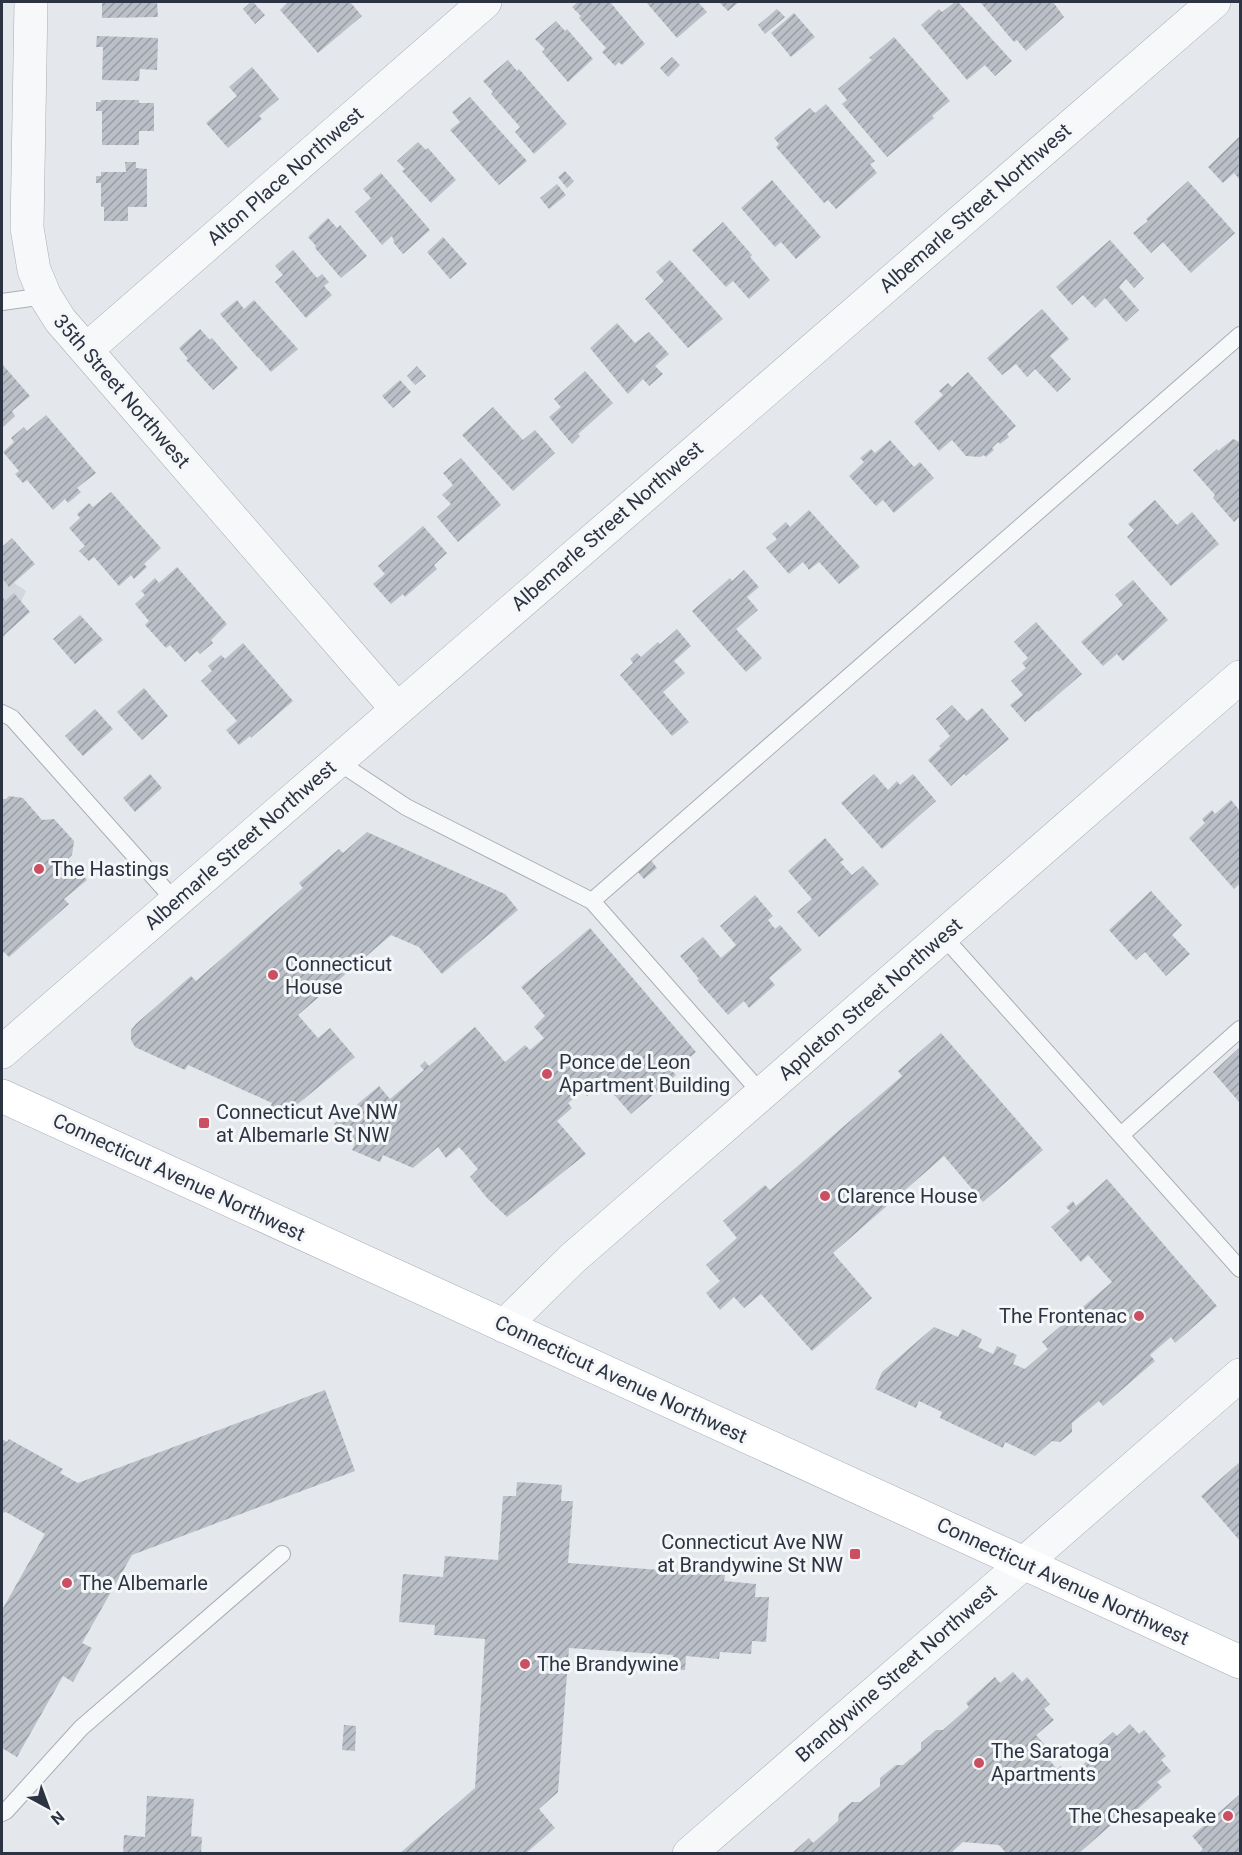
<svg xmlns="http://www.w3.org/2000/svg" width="1242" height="1855" viewBox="0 0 1242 1855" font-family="Roboto,sans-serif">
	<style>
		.built { fill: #d2d6dd }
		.building { fill: url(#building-hatch) }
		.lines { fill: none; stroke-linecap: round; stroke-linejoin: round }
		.service-casing { stroke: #a9aeb5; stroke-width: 18 }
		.minor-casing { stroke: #a9aeb5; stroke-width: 34 }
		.tertiary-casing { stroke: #a9aeb5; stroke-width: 34 }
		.primary-casing { stroke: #a3abb7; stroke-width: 34 }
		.service { stroke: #f7f8fa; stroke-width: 16 }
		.minor { stroke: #f7f8fa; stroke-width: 33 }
		.tertiary { stroke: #f7f8fa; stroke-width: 33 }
		.primary { stroke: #fff; stroke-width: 33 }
		.poi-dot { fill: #cb4f61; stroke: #f4f6f8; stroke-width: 2 }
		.labels { text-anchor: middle; stroke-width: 6; stroke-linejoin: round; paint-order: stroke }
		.street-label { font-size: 20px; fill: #2c3443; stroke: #f4f6f8 }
		.poi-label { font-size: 20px; fill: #2c3443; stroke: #f4f6f8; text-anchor: start }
	</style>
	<defs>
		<pattern id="building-hatch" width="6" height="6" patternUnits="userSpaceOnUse" patternTransform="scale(1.5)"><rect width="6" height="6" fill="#bbc0c8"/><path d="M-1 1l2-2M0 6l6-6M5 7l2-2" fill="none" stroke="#989da4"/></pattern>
	</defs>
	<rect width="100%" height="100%" fill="#e4e7eb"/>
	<!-- built -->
	<path class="built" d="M 2,575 L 26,591 L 2,642 Z"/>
	<!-- building -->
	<path class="building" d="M 102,2 L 157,2 L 158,17 L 102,18 Z
		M 251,2 L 253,2 L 265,15 L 255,24 L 243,9 Z
		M 285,2 L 350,2 L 362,16 L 318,53 L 280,10 L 287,3 Z
		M 578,2 L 610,2 L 645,44 L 622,65 L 619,62 L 615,66 L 602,52 L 606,48 L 579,18 L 581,16 L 572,7 Z
		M 646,2 L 698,2 L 707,12 L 677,38 Z
		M 719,2 L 739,2 L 728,11 Z
		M 955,2 L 958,2 L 1012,61 L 995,76 L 985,65 L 967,80 L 921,25 L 939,9 L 942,12 Z
		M 980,2 L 1053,2 L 1064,17 L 1026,51 L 1017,40 L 1014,42 Z
		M 777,9 L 785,17 L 765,34 L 758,25 Z
		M 794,13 L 815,37 L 791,57 L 771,33 Z
		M 556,21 L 565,31 L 567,29 L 593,59 L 568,82 L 542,52 L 545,49 L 535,39 Z
		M 97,36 L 158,38 L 157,70 L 140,69 L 139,81 L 102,80 L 103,47 L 96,47 Z
		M 894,37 L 950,101 L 932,116 L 934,118 L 887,157 L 842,104 L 847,100 L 838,89 L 872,60 L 869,58 Z
		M 672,57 L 680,65 L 668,77 L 660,68 Z
		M 508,60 L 517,71 L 519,69 L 567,124 L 534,154 L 515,132 L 520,127 L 491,94 L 493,92 L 483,81 Z
		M 252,67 L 279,99 L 259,116 L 262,119 L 228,148 L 206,123 L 237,96 L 229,87 Z
		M 470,97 L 527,161 L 499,185 L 450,130 L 460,122 L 452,112 Z
		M 101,100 L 139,100 L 139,103 L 154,103 L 154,131 L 139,131 L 139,145 L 102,145 L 102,111 L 96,111 L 96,102 L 101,102 Z
		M 826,104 L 875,161 L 870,164 L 877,173 L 836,209 L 828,200 L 824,203 L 776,147 L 779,144 L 774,138 L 810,108 L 815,113 Z
		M 1240,136 L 1240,180 L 1234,173 L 1223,183 L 1208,167 Z
		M 418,142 L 426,150 L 428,148 L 456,180 L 431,203 L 402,171 L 405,169 L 397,161 Z
		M 125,162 L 136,162 L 136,168 L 147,169 L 147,207 L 128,207 L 128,221 L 104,221 L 104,207 L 101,207 L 101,183 L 96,183 L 96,176 L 101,176 L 101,172 L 126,172 Z
		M 565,171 L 574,181 L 567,188 L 558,177 Z
		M 381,173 L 430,230 L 403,254 L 393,242 L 394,241 L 392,236 L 382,245 L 355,212 L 371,198 L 363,189 Z
		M 772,180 L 821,237 L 796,259 L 781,242 L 775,247 L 741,208 Z
		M 1188,181 L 1235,233 L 1191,273 L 1163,242 L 1151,253 L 1133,233 L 1148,221 L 1146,219 Z
		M 557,184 L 566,195 L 549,209 L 540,198 Z
		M 328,218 L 337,228 L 340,225 L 367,256 L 341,278 L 315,248 L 316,246 L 308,237 Z
		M 723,222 L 752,255 L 750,257 L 770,280 L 749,299 L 733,281 L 726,287 L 692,250 Z
		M 443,237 L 467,264 L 450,279 L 427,252 Z
		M 1110,240 L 1144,278 L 1134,288 L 1126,279 L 1119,287 L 1139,310 L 1126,322 L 1105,298 L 1095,308 L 1083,295 L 1072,305 L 1056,287 Z
		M 293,250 L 317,278 L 322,274 L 329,282 L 324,286 L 332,295 L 306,318 L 275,282 L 283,275 L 275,266 Z
		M 670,260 L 723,319 L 688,348 L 645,299 L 664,281 L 656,272 Z
		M 237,300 L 244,309 L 254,300 L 298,349 L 271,372 L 259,358 L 258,358 L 220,314 Z
		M 1042,309 L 1069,339 L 1050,356 L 1071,379 L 1057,392 L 1035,369 L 1027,377 L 1016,364 L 1002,375 L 987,358 Z
		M 617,323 L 635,343 L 649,332 L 669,354 L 655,366 L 663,374 L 649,386 L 643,379 L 628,394 L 590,348 Z
		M 200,329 L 210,340 L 212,338 L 238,368 L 213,390 L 186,360 L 188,359 L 179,348 Z
		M 2,364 L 30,396 L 12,411 L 15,416 L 2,428 Z
		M 417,366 L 426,376 L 415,385 L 407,376 Z
		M 585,371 L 613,403 L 578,434 L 580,436 L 572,444 L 549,417 L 561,407 L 554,399 Z
		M 968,372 L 1016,426 L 1007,434 L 1009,437 L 1000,444 L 998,442 L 992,448 L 994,450 L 986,457 L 984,455 L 980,457 L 966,456 L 952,440 L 939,451 L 914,422 L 943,395 L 939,391 L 948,383 L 952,387 Z
		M 400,380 L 411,392 L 393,408 L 382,396 Z
		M 493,407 L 523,440 L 535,430 L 555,453 L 513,491 L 462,435 Z
		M 46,415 L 96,473 L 77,488 L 81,492 L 68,503 L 65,499 L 53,510 L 27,480 L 23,483 L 15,474 L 19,471 L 3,452 L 14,442 L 11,438 L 24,427 L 27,431 Z
		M 1233,439 L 1240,442 L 1240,516 L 1234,522 L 1213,498 L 1215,495 L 1193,470 L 1217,449 L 1218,451 Z
		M 890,440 L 914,467 L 920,462 L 934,478 L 894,513 L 883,500 L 876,506 L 849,476 L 864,462 L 860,458 L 871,449 L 875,453 Z
		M 461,458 L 501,505 L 458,542 L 437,517 L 451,504 L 442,495 L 453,485 L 443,473 Z
		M 111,492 L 161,548 L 144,564 L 147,567 L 134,579 L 131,575 L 119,586 L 94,557 L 89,561 L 79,551 L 85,546 L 69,528 L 80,518 L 77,514 L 89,503 L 93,507 Z
		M 1155,500 L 1177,525 L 1192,512 L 1219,544 L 1171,586 L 1127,537 L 1134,530 L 1128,524 Z
		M 809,510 L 860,567 L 839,584 L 819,562 L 809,570 L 803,562 L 789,574 L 766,548 L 777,539 L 772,534 L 786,522 L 790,527 Z
		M 423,526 L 447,553 L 434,565 L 437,569 L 405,597 L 403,594 L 391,604 L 373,584 L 385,574 L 378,566 Z
		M 12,538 L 35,564 L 9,587 L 2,578 L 2,547 Z
		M 177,567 L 227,624 L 211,640 L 213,643 L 200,654 L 197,651 L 185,662 L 170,645 L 166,648 L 156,637 L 145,625 L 149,621 L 135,604 L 145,595 L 141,591 L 155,578 L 159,583 Z
		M 744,570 L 759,587 L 747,597 L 758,610 L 736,629 L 762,658 L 746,672 L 692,611 L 730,578 L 732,581 Z
		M 1133,580 L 1168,620 L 1123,661 L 1117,654 L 1103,666 L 1081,642 L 1123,605 L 1115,595 Z
		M 14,593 L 30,612 L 2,637 L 2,596 L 5,601 Z
		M 80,615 L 103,640 L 75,664 L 53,639 Z
		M 1036,622 L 1082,674 L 1038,712 L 1037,711 L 1025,722 L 1010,705 L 1023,695 L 1011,681 L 1026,668 L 1022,663 L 1028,658 L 1014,642 Z
		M 677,629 L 691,646 L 674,661 L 685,673 L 663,692 L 689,722 L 672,736 L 620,675 L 633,663 L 630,659 L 637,653 L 641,657 L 658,642 L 660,644 Z
		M 243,643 L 293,701 L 251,738 L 250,736 L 239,745 L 226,730 L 237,721 L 201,681 L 212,671 L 208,666 L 221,655 L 225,659 Z
		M 144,688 L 168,716 L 142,740 L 117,712 Z
		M 952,705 L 967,721 L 982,708 L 1009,739 L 966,776 L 964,774 L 951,786 L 928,760 L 941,748 L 939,746 L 950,736 L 936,719 Z
		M 95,709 L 113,729 L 83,756 L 65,736 Z
		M 150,774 L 162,788 L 135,812 L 123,798 Z
		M 874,774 L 888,790 L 897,781 L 900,785 L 913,774 L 936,801 L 882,849 L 841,803 Z
		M 9,796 L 23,798 L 42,820 L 54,819 L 74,841 L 72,855 L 68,859 L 87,880 L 64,899 L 69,904 L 9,957 L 4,952 L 2,955 L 2,799 L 6,799 Z
		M 1231,800 L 1240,811 L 1240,883 L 1234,889 L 1189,838 L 1205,823 L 1202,819 L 1212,810 L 1215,814 Z
		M 367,832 L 505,894 L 518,910 L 442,974 L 419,947 L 391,935 L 298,1015 L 318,1038 L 330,1028 L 355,1057 L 288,1112 L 285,1118 L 269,1110 L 272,1103 L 188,1065 L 185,1070 L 135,1047 L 131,1040 L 131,1030 L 136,1024 L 191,976 L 196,981 L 303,888 L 299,883 L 339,849 L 343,853 Z
		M 825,838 L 844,860 L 840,862 L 852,875 L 863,866 L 879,884 L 819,937 L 797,912 L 812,899 L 788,871 Z
		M 650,859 L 657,868 L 644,879 L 637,871 Z
		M 1151,891 L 1182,925 L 1172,935 L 1190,954 L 1166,976 L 1145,952 L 1136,960 L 1109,930 Z
		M 755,895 L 773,916 L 768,920 L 775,929 L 780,925 L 802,950 L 769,978 L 775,985 L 749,1008 L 744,1001 L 728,1015 L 697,980 L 699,979 L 680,956 L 703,937 L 721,958 L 736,945 L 720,926 Z
		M 590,928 L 696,1052 L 673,1072 L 676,1075 L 631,1114 L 603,1082 L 587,1096 L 583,1091 L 568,1103 L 572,1108 L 557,1121 L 586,1154 L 507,1217 L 487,1198 L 470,1177 L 478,1169 L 459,1147 L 446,1158 L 438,1147 L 413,1168 L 383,1155 L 380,1162 L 352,1150 L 355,1144 L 334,1124 L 379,1086 L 390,1099 L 424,1070 L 420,1066 L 425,1061 L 429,1066 L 475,1027 L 505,1062 L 525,1045 L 530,1050 L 544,1038 L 534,1027 L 545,1016 L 521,987 Z
		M 941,1033 L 1043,1150 L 983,1202 L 944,1156 L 833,1253 L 872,1298 L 812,1351 L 761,1294 L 744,1308 L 734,1297 L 720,1310 L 706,1293 L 720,1281 L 706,1265 L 737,1238 L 723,1221 L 765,1185 L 770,1190 L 902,1076 L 898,1071 Z
		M 1240,1047 L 1240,1103 L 1213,1072 Z
		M 1107,1179 L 1217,1306 L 1175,1343 L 1171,1337 L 1150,1355 L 1155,1361 L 1103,1406 L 1099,1401 L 1072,1423 L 1072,1432 L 1060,1442 L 1052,1441 L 1035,1456 L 1005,1442 L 1003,1448 L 940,1418 L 942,1412 L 919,1401 L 916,1408 L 875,1389 L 882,1372 L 934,1327 L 958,1337 L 962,1329 L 982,1339 L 978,1347 L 993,1354 L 997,1346 L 1017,1355 L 1013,1364 L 1025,1369 L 1048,1349 L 1042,1342 L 1112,1282 L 1088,1255 L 1081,1262 L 1051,1227 L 1070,1211 L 1066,1207 L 1073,1201 L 1076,1206 Z
		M 325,1390 L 355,1471 L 132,1555 L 82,1643 L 92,1648 L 73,1682 L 63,1676 L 17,1757 L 2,1748 L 2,1610 L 45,1534 L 6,1512 L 2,1513 L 2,1439 L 7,1442 L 9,1439 L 63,1469 L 60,1473 L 78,1483 Z
		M 1240,1462 L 1240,1541 L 1201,1496 Z
		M 517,1482 L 562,1485 L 561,1501 L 573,1501 L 568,1563 L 725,1575 L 724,1581 L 756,1584 L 755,1597 L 769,1597 L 766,1642 L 752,1641 L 751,1654 L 720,1652 L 719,1659 L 686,1656 L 685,1670 L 672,1670 L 673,1655 L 569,1648 L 558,1792 L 539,1809 L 555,1828 L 525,1854 L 399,1854 L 475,1788 L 485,1639 L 434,1635 L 435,1625 L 399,1622 L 403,1574 L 443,1577 L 445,1556 L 498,1560 L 503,1496 L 516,1496 Z
		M 1013,1672 L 1022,1682 L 1027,1677 L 1050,1704 L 1044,1709 L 1054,1720 L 1036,1735 L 1045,1745 L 1040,1749 L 1057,1769 L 1061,1766 L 1069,1776 L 1087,1761 L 1084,1757 L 1113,1732 L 1117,1736 L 1130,1724 L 1139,1734 L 1144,1730 L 1166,1756 L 1161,1760 L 1171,1771 L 1157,1782 L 1162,1787 L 1132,1814 L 1128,1810 L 1078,1854 L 1007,1854 L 999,1845 L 963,1842 L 953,1851 L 952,1854 L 791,1854 L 809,1838 L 813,1843 L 838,1821 L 839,1813 L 852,1802 L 860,1802 L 880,1786 L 880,1778 L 896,1765 L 903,1765 L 921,1750 L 921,1743 L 936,1730 L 943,1730 L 969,1707 L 966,1703 L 995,1677 L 1000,1683 Z
		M 344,1725 L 356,1726 L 355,1751 L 342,1750 Z
		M 1239,1795 L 1240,1854 L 1198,1854 L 1203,1849 L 1192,1836 Z
		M 147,1796 L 194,1799 L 191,1836 L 202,1837 L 201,1854 L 123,1854 L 124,1835 L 145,1837 Z"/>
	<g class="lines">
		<!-- service casing -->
		<g class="service-casing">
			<path id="service" d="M 2,302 L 45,296
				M 2,713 L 12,718 L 175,901
				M 337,761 L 406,807 L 592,901 L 761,1093
				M 592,901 L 1240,335
				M 943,936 L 1240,1269
				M 1121,1135 L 1240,1029
				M 2,1813 L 6,1811 L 81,1728 L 282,1554"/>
		</g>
		<!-- minor casing -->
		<g class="minor-casing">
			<path id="minor" d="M 31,2 L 27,228 L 34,270 L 45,296 L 60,320 L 397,709
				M 86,350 L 485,2
				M 504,1326 L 573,1258 L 1240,677
				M 1023,1564 L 1240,1375"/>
		</g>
		<!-- tertiary casing -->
		<g class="tertiary-casing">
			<path id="tertiary" d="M 2,1052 L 1214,2
				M 689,1854 L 1023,1564"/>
		</g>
		<!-- primary casing -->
		<g class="primary-casing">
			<path id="primary" d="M 2,1096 L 1240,1662"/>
		</g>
		<!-- service -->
		<use href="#service" class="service"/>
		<!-- minor -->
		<use href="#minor" class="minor"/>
		<!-- tertiary -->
		<use href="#tertiary" class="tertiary"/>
		<!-- primary -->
		<use href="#primary" class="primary"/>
	</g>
	<!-- markers -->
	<g class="poi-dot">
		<circle cx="39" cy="869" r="6"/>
		<circle cx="273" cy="975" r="6"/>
		<circle cx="547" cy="1074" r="6"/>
		<rect x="198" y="1117" width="12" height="12" rx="3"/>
		<circle cx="825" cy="1196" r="6"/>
		<circle cx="1139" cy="1316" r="6"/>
		<rect x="849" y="1548" width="12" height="12" rx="3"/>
		<circle cx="67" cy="1583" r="6"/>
		<circle cx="525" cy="1664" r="6"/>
		<circle cx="979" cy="1763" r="6"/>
		<circle cx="1228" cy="1816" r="6"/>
	</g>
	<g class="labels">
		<!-- street labels -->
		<g class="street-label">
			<text transform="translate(285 176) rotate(-41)" y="7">Alton Place Northwest</text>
			<text transform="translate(975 208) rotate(-41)" y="7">Albemarle Street Northwest</text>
			<text transform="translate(122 391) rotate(49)" y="7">35th Street Northwest</text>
			<text transform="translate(607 526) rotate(-41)" y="7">Albemarle Street Northwest</text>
			<text transform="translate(240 845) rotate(-41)" y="7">Albemarle Street Northwest</text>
			<text transform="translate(870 999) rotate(-41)" y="7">Appleton Street Northwest</text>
			<text transform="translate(179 1177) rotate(25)" y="7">Connecticut Avenue Northwest</text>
			<text transform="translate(621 1379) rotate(25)" y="7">Connecticut Avenue Northwest</text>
			<text transform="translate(1063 1581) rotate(25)" y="7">Connecticut Avenue Northwest</text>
			<text transform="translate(896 1673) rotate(-41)" y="7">Brandywine Street Northwest</text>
		</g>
		<!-- poi labels -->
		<g class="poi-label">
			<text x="51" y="876">The Hastings</text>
			<text x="285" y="971">Connecticut<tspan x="285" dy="23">House</tspan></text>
			<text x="559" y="1069">Ponce de Leon<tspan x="559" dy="23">Apartment Building</tspan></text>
			<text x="216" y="1119">Connecticut Ave NW<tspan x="216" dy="23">at Albemarle St NW</tspan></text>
			<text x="837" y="1203">Clarence House</text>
			<text x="1127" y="1323" text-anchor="end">The Frontenac</text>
			<text x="843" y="1549" text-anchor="end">Connecticut Ave NW<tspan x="843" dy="23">at Brandywine St NW</tspan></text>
			<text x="79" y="1590">The Albemarle</text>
			<text x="537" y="1671">The Brandywine</text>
			<text x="991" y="1758">The Saratoga<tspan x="991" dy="23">Apartments</tspan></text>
			<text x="1216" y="1823" text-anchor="end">The Chesapeake</text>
		</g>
	</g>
	<!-- border -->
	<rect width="1242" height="1855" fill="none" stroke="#2c3443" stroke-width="6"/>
	<!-- north arrow -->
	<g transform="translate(48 1807) rotate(139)" stroke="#f4f6f8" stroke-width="4.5" paint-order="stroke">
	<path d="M0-4.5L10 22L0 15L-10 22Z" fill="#2c3443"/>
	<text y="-9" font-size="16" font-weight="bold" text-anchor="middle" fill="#2c3443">N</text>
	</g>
</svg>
